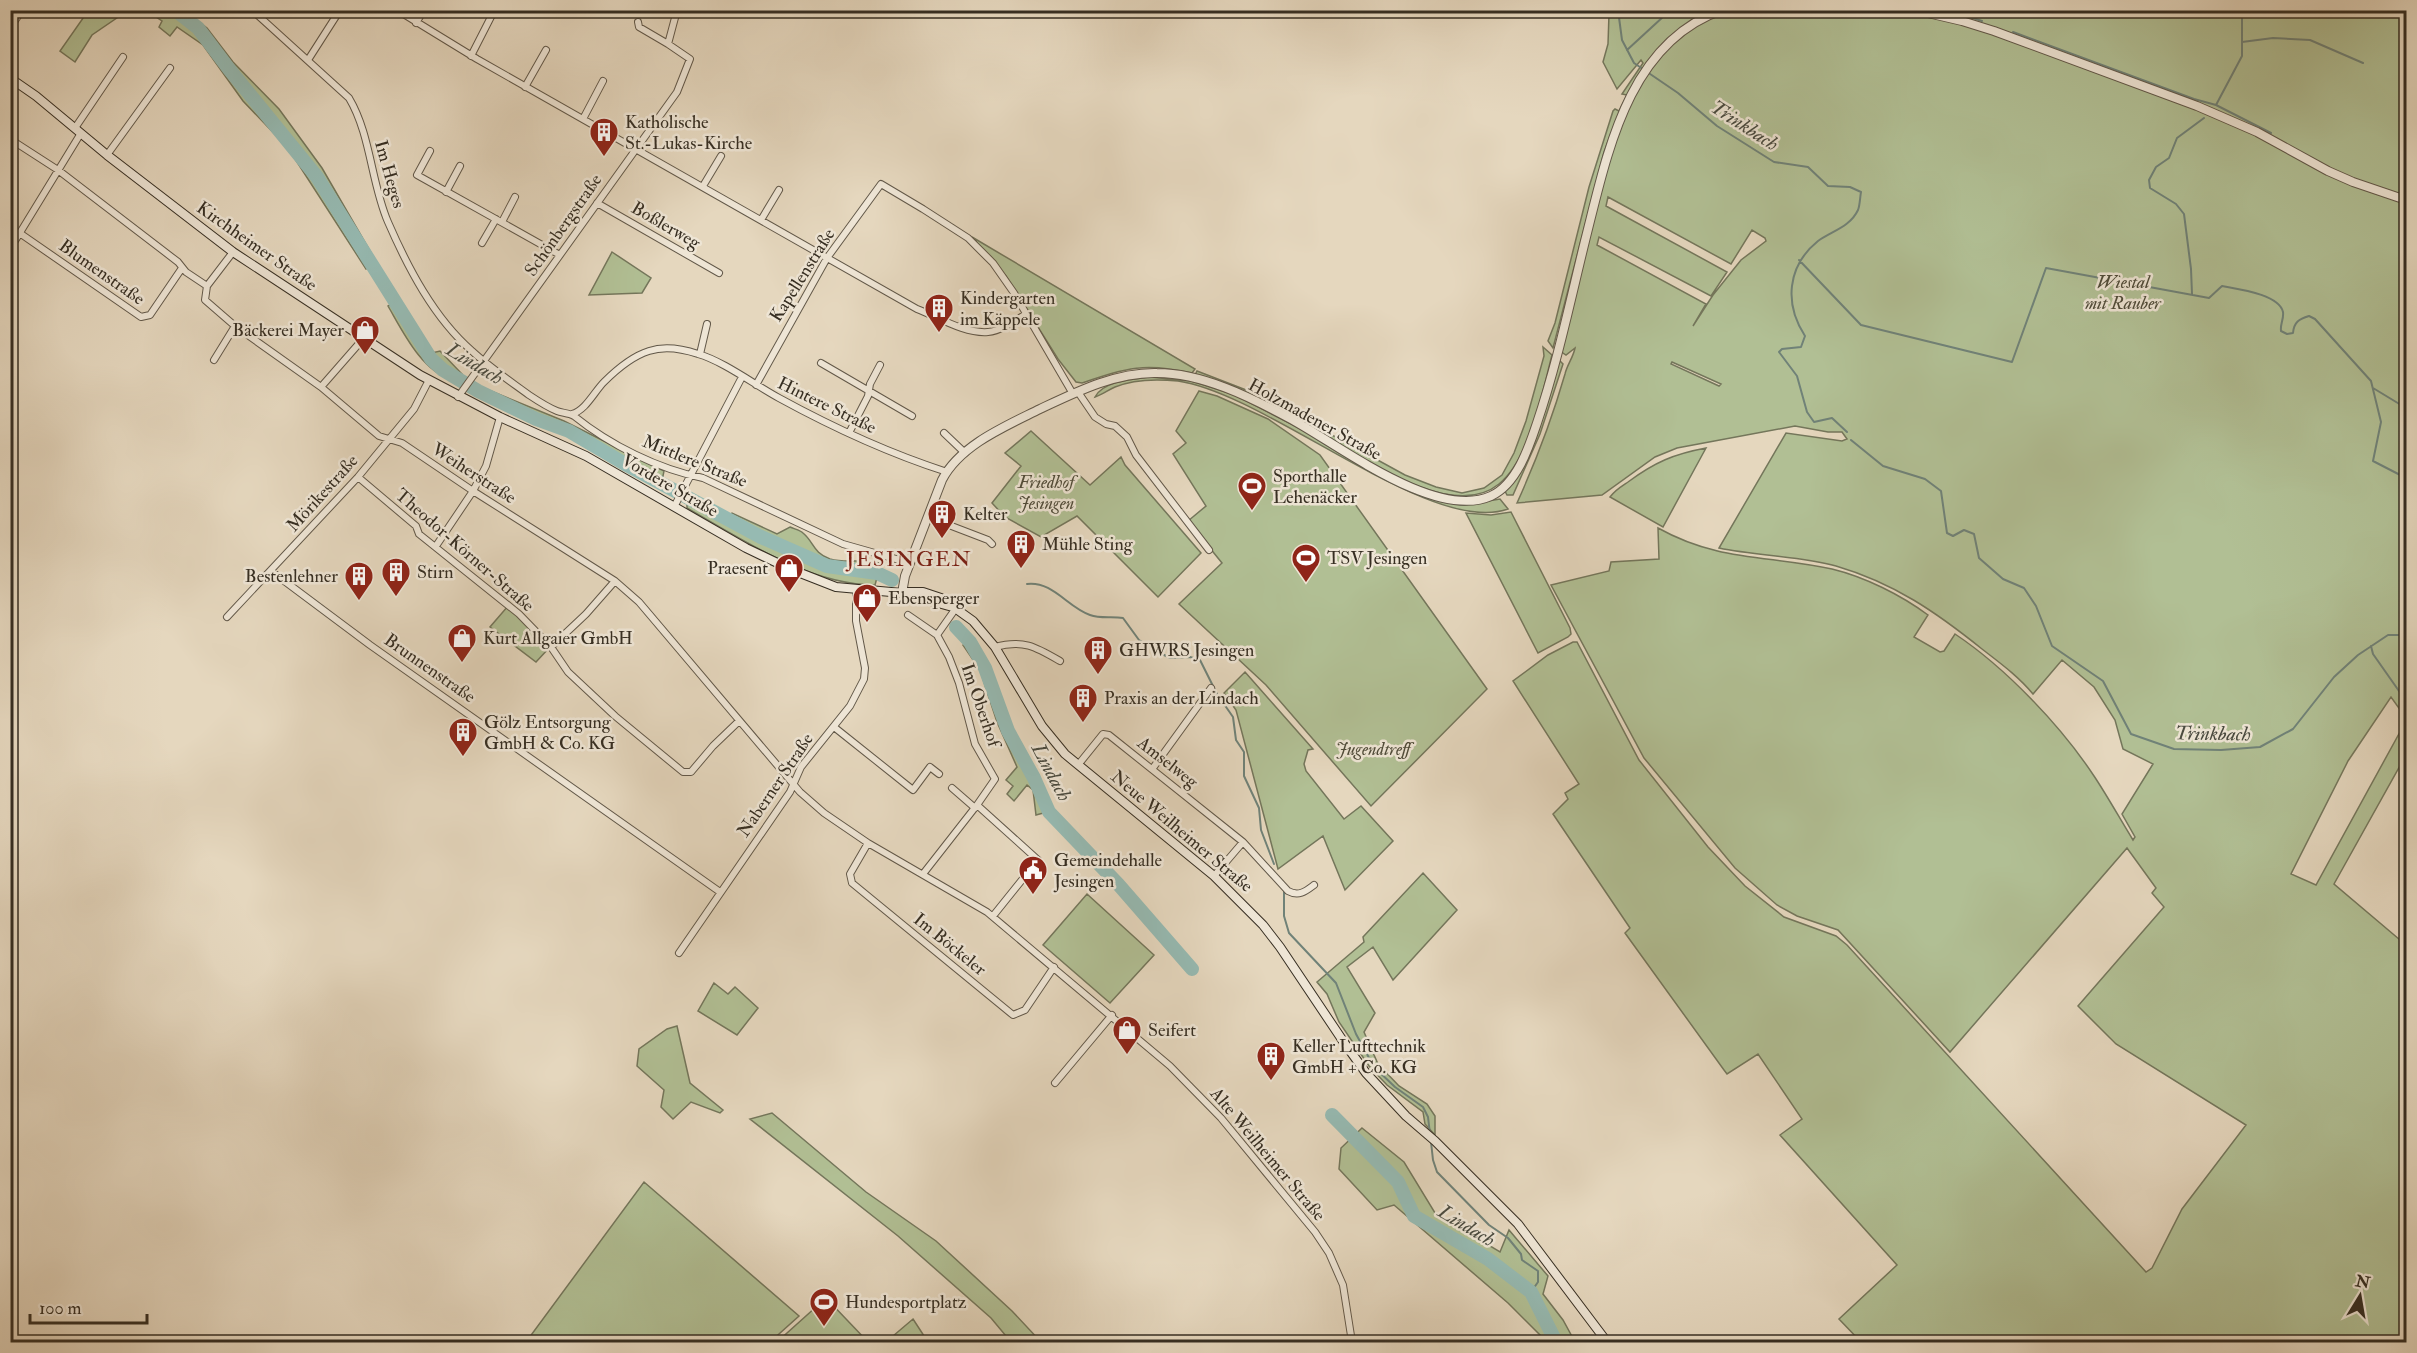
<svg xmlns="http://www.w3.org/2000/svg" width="2417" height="1353" viewBox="0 0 2417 1353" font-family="'IM FELL Double Pica',serif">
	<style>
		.green { fill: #b1bf94; stroke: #74765b; stroke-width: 1.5; fill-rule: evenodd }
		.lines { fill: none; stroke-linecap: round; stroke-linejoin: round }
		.stream { stroke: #708278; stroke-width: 2 }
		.river { stroke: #96bab2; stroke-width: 14 }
		.minor-casing { stroke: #625849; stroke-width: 8 }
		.tertiary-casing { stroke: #625849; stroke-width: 10 }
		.secondary-casing { stroke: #362e22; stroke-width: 10 }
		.minor { stroke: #eee5d5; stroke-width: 6 }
		.tertiary { stroke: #eee5d5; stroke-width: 8 }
		.secondary { stroke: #eee5d5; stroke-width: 8 }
		.labels { text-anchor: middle; stroke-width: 5; stroke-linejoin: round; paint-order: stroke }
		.poi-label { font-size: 18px; fill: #362e22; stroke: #eee5d5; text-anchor: start }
		.street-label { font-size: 18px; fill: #362e22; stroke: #eee5d5 }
		.park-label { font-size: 18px; font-style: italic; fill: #4f4b39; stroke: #eee5d5 }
		.water-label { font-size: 20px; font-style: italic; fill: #494a3f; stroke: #eee5d5 }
		.quarter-label { font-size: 21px; letter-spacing: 1.5px; fill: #7a1f14; stroke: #eee5d5 }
	</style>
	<rect width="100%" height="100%" fill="#e5d7be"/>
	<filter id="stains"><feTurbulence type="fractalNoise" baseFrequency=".00333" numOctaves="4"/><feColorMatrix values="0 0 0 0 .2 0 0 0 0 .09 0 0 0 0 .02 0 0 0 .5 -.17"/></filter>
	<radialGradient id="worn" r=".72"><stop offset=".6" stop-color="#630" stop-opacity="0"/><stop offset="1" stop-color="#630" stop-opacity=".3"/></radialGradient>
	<!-- green -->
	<path class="green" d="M 88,11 L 127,11 L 92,35 L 75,62 L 60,51 Z
		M 147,11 L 185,11 L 207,28 L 233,62 L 279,109 L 322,168 L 377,263 L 366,269 L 288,148 L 243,101 L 203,45 L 177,27 L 170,36 L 159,27 L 162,21 Z
		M 1607,11 L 2406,11 L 2406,718 L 2391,697 L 2348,761 L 2291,874 L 2316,885 L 2406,721 L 2406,755 L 2334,884 L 2406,945 L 2406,1342 L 1861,1342 L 1839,1319 L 1897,1265 L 1780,1135 L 1802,1119 L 1758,1054 L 1727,1074 L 1724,1070 L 1625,933 L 1630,928 L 1553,814 L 1568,799 L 1565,793 L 1579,784 L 1513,681 L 1548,655 L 1573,642 L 1577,642 L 1639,760 L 1708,847 L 1745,886 L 1784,917 L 1836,936 L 1847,945 L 2146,1272 L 2152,1268 L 2182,1209 L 2246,1125 L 2116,1044 L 2078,1006 L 2164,907 L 2152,893 L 2156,888 L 2127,848 L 1950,1052 L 1838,930 L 1797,916 L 1777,905 L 1735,868 L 1644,758 L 1551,585 L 1609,571 L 1611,562 L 1659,559 L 1658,528 C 1719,562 1768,555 1832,569 C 1865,577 1901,595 1928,615 L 1914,637 L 1940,652 L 1944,651 L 1955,634 C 2006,668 2061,726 2094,776 C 2108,797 2120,819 2133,840 L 2135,837 L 2122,814 L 2153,764 L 2123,749 L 2115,720 L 2094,687 L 2062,660 L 2033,694 C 2018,676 2000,663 1982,649 C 1936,612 1894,583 1836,566 C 1801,556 1757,556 1719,548 L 1786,433 L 1842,441 L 1847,439 L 1842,432 L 1828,432 L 1795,426 L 1677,448 L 1655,457 L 1602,495 L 1517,503 C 1536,461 1552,419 1565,374 C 1567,365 1573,358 1575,348 L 1566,355 L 1560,351 L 1607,167 L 1621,127 L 1615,123 L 1604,152 L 1553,348 L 1548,341 L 1555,323 L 1589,187 L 1613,111 L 1615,109 L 1619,111 L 1627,95 L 1622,94 L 1643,63 L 1641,60 L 1617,89 L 1603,62 L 1608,44 L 1609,14 ZM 1608,197 L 1731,264 L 1752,230 L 1765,238 L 1766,241 L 1741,260 L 1713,295 L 1693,326 L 1706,304 L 1597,245 L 1599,237 L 1711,296 L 1727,272 L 1606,206 ZM 1672,362 L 1721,384 L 1719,386 L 1671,364 Z
		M 972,237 L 1195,369 L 1192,373 C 1144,362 1127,368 1082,383 L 1076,382 L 1058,359 L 1006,276 Z
		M 612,252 L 651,278 L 642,293 L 589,295 Z
		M 399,300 L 432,353 L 440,351 L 462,374 L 453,380 C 422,372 403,332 388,306 Z
		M 1543,347 L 1552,355 C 1542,393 1530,459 1499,484 C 1447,526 1347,445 1300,420 C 1266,403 1230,390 1195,375 L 1197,371 L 1259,395 L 1405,475 L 1436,487 L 1462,493 L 1484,488 L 1502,475 L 1514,453 L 1526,421 L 1544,356 Z
		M 1559,360 L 1563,364 L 1540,434 L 1513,495 L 1507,495 L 1505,491 L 1516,478 Z
		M 1149,377 L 1191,381 L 1235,395 L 1440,501 L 1464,505 L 1500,499 L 1508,509 C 1431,537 1268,394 1178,381 C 1158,379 1134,379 1115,387 C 1108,390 1102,395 1095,397 C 1103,381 1134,379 1149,377 Z
		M 474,384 L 564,421 L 664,471 L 662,481 L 561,425 L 557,431 L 477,394 Z
		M 1199,391 L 1217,396 L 1268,419 L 1320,455 L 1487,689 L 1371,806 L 1266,685 L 1179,604 L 1222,563 L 1188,521 L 1206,506 L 1173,454 L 1186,443 L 1176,431 Z
		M 1031,431 L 1090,485 L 1121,457 L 1125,465 L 1201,553 L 1158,597 L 1077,516 L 1041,537 L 1005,517 L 992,503 L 1021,466 L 1005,453 Z
		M 1706,448 L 1663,527 L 1610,497 C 1615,490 1622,486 1628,482 C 1655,462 1674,454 1706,448 Z
		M 687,500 L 723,520 L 732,513 L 777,534 L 790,527 C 794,529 800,530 803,533 C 814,542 813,553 830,559 C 847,564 864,558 881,563 L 875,585 C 809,585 743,540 687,508 Z
		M 1511,512 L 1570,628 L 1571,634 L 1568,637 L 1538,653 L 1466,513 L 1491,515 Z
		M 508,606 L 549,648 L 536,662 L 490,627 Z
		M 967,641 L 984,669 L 1007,732 L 1047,812 L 1036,815 L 1033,790 L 1027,785 L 1014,801 L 1007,794 L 1013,786 L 1006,780 L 1017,767 L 997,722 L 980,670 L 963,645 Z
		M 1245,672 L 1313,749 L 1308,750 L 1304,764 L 1306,771 L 1344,819 L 1361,806 L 1393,841 L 1345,890 L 1323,836 L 1278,869 L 1236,710 L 1224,693 Z
		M 1423,873 L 1457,910 L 1393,980 L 1373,947 L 1347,967 L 1375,1013 L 1364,1032 L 1378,1064 L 1399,1086 L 1427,1104 L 1435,1116 L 1435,1135 L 1425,1124 L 1423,1112 L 1387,1085 L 1369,1066 L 1339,1022 L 1327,994 L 1317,982 L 1364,942 L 1363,937 Z
		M 1087,894 L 1154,955 L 1110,1003 L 1043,945 Z
		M 714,983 L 728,994 L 735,987 L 758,1008 L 737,1035 L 698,1011 Z
		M 677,1026 L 690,1083 L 723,1110 L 720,1113 L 691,1102 L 673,1119 L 661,1107 L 664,1090 L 637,1066 L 639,1049 L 667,1029 Z
		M 772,1113 L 866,1192 L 936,1241 L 1012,1311 L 1041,1342 L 1011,1342 L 991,1318 L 898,1236 L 750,1119 Z
		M 1362,1128 L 1404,1162 L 1435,1213 L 1500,1252 L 1509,1230 L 1548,1276 L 1543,1294 L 1563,1320 L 1575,1342 L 1544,1342 L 1541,1336 L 1508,1303 L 1394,1205 L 1377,1210 L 1339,1169 L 1341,1148 Z
		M 644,1182 L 799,1316 L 770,1342 L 526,1342 Z
		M 826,1298 L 868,1342 L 777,1342 Z
		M 913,1319 L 928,1342 L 886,1342 Z"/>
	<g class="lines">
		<!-- stream -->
		<path class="stream" d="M 1618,10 L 1622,40 L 1634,63 L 1678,93 L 1717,126 L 1774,162 L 1808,167 L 1828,186 L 1850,187 L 1861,192 C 1860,197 1860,205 1858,210 C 1850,227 1832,231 1818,241 C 1787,266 1784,304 1805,336 L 1801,347 L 1782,349 L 1779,352 L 1797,376 L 1807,412 L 1814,422 L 1832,418 L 1847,432
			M 1949,10 L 1982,21
			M 1697,11 L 1699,10
			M 2013,32 L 2194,99 L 2216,105 L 2271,133
			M 2242,42 L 2273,38 L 2310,40 L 2363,63
			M 1627,50 L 1664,16 L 1666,10
			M 2216,105 L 2242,56 L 2242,10
			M 1799,260 L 1861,325 L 2012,362 L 2046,268 L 2209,298 L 2222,286 C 2237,289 2279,294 2283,312 C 2284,319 2280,324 2281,331 L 2287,334 L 2293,333 C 2294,322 2299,319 2309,316 L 2315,319 L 2371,381 L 2381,422 L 2373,461 L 2406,478
			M 2192,294 L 2191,269 L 2184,214 L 2176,204 L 2150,188 L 2149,180 L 2156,167 L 2169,158 L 2177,138 L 2204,118
			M 2373,388 L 2406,408
			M 1851,440 L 1883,466 L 1925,479 L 1941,491 L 1947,533 L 1953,536 L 1964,530 L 1974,534 L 1979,558 L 2003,579 L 2024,588 L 2036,606 L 2052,646 L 2103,681 L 2131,734 L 2174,749 L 2221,750 L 2260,747 L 2293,729 L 2334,677 L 2358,655 L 2388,635 L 2406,635
			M 1027,584 C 1053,581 1067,607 1090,615 C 1101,619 1112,616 1123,618 L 1139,640 L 1162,654 L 1170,658 L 1190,657 L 1200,660 L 1217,694 L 1233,717 L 1236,740 L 1244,752 L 1244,776 L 1259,808 L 1261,830 L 1274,864
			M 2371,646 L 2373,654 L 2406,701
			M 1284,889 L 1284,916 L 1289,933 L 1336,983 L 1356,1034 L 1374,1067 L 1395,1087 L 1423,1107 L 1428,1117 L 1430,1134
			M 1431,1142 L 1433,1160 L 1437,1172 L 1489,1225 L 1508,1238 L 1521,1254 L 1522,1260 L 1538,1271 L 1538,1282 L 1531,1292"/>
		<!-- river -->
		<path class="river" d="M 175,10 L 198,28 L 229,69 L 317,177 L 431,359 L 443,370 L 478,391 L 536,419 L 569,431 L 625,464 L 761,537 L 827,566 L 877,573 L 892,580
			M 956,627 L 970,642 L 985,668 L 1008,731 L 1034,778 L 1049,812 L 1118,884 L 1192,969
			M 1332,1115 L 1398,1182 L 1414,1216 L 1488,1259 L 1531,1292 L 1556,1342"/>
		<!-- minor casing -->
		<g class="minor-casing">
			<path id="minor" d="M 252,10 L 349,98 C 371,135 371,183 388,222 C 408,268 434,318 472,351 C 489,367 510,381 529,395 C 538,401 547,407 557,411 C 562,413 569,413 574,416 C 610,445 658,469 703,478 L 843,544 L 910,563
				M 397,10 L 477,59 L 917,309 C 938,317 965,334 988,332 C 1001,331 1015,321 1026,314
				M 638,22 L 639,27 L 668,44
				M 416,23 L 424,10
				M 10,28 L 22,10
				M 471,56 L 494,11
				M 308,60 L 340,10
				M 525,87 L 546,50
				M 583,119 L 603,81
				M 75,128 L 123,57
				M 10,139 L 58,170 L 178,262 L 186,272 L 207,286 L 205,300 L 235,326 L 321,387 L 379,436 L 402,443 L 473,491 L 615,581 L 639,602 L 800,792 L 824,813 L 868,843 L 987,912 L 1170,1066 L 1221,1118 L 1315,1232 L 1329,1253 L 1343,1285 L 1352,1342
				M 430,151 L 417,175 L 560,255
				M 107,155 L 170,68
				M 703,186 L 721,156
				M 446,192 L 460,166
				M 597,203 L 719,273
				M 761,220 L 779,190
				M 502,222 L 515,197
				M 21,234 L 141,317 L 150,315 L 182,268
				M 482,243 L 496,219
				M 10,249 L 81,133
				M 207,286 L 233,252
				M 700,354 L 707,324
				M 214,360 L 235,326
				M 821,363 L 912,416
				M 756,385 L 827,258 L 881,184 L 923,209 L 968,238 L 993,263 L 1014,293 L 1073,394
				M 321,387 L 363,339
				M 1078,392 L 1095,417 L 1106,424 L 1115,426 L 1127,437 L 1136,455 L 1209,550
				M 458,397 L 677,92 L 690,59 L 668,44 L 676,14 L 682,10
				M 572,414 C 586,410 594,392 604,382 C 615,371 633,356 649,351 C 664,346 683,349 698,354 C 723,361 755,385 779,398 C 832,427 888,453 947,472
				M 849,433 L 868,396 L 870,384 L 880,365
				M 944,433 L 965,453
				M 358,477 L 416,526 L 419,534 L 519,614 L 551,647 L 568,672 L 615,716 L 683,772 L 691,772 L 713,746 L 738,722
				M 674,507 L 742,377
				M 928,517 L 988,540 L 992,544
				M 436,546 L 473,491 L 486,466 L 500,417
				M 271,571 L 370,645 L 720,892
				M 908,615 L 937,635 L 949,657 L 959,683 L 975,744 L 995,779 L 977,805 L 1038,860 L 993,916
				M 227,617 L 358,477 L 414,409 L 429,380
				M 937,635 L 956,608
				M 551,647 L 586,614 L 615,581
				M 995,647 C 1023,639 1036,647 1060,661
				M 834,727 L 913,790 L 930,767 L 939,774
				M 1078,765 L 1103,734 L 1109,735 L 1243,842 L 1288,891 C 1299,897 1306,891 1314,885
				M 1153,768 L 1211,688
				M 952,788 L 975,808
				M 868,843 L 850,874 L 852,883 L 1013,1015 L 1025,1010 L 1054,967
				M 923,874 L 977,805
				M 1214,876 L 1243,842
				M 679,953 L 790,792 L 801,767 L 850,706 L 864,679 L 865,668 L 856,621 L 856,590
				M 1055,1083 L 1112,1015"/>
		</g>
		<!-- tertiary casing -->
		<g class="tertiary-casing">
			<path id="tertiary" d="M 1915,10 L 1962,21 L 1994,31 L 2197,106 L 2257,132 L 2328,171 L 2353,182 L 2406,200
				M 902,593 L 905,576 L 942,480 C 960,445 1006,426 1040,409 C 1076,392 1116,372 1157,373 C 1202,373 1250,397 1289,418 C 1338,444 1435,521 1491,496 C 1517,484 1529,447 1537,423 C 1557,364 1570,302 1585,241 C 1607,155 1627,43 1722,10"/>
		</g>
		<!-- secondary casing -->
		<g class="secondary-casing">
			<path id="secondary" d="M 10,78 L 36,96 L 107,155 L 233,252 L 420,375 L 500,417 L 586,456 L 746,548 L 790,569 L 836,587 L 902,593 L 956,608
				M 905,592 L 923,592 L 941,598 L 973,621 L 995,647 L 1042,726 L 1065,754 L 1214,876 L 1263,925 L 1280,947 L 1343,1041 L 1366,1073 L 1406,1116 L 1435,1141 L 1518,1224 L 1607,1342"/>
		</g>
		<!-- minor -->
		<use href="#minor" class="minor"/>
		<!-- tertiary -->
		<use href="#tertiary" class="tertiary"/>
		<!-- secondary -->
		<use href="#secondary" class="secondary"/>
	</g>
	<!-- icons -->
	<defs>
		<g id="building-pin" transform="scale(1.5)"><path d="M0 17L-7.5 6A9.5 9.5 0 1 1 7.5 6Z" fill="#8f2418" stroke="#eee5d5"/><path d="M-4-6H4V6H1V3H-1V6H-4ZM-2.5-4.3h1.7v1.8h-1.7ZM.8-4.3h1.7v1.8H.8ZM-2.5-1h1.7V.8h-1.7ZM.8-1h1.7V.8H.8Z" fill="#fff"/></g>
		<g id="shop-pin" transform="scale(1.5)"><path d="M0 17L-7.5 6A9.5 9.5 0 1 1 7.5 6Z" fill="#8f2418" stroke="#eee5d5"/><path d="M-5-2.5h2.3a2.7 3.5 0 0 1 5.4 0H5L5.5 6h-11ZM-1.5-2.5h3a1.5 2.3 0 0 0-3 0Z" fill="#fff"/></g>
		<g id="stadium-pin" transform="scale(1.5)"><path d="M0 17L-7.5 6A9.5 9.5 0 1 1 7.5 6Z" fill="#8f2418" stroke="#eee5d5"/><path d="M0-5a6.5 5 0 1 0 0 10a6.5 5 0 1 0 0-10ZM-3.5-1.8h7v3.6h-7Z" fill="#fff"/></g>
		<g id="civic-pin" transform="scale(1.5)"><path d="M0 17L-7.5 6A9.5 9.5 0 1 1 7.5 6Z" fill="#8f2418" stroke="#eee5d5"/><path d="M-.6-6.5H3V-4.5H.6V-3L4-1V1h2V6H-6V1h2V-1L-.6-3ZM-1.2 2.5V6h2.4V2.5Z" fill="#fff"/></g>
	</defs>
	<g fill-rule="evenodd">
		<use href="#building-pin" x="604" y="132"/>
		<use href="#building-pin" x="939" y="308"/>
		<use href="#shop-pin" x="365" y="330"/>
		<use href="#stadium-pin" x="1252" y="486"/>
		<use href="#building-pin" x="942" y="514"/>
		<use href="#building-pin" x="1021" y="544"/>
		<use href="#stadium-pin" x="1306" y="558"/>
		<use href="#shop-pin" x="789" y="568"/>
		<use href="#building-pin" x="396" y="572"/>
		<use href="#building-pin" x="359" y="576"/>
		<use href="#shop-pin" x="867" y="598"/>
		<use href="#shop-pin" x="462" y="638"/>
		<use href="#building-pin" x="1098" y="650"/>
		<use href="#building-pin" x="1083" y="698"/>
		<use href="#building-pin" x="463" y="732"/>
		<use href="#civic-pin" x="1033" y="870"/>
		<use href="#shop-pin" x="1127" y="1030"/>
		<use href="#building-pin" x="1271" y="1056"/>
		<use href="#stadium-pin" x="824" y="1302"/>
	</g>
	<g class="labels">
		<!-- poi labels -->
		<g class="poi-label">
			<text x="625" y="128">Katholische<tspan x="625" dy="21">St.-Lukas-Kirche</tspan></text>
			<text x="960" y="304">Kindergarten<tspan x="960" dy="21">im Käppele</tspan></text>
			<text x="344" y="336" text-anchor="end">Bäckerei Mayer</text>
			<text x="1273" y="482">Sporthalle<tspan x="1273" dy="21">Lehenäcker</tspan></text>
			<text x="963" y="520">Kelter</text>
			<text x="1042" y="550">Mühle Sting</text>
			<text x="1327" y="564">TSV Jesingen</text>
			<text x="768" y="574" text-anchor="end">Praesent</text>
			<text x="417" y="578">Stirn</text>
			<text x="338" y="582" text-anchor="end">Bestenlehner</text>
			<text x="888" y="604">Ebensperger</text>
			<text x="483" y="644">Kurt Allgaier GmbH</text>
			<text x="1119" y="656">GHWRS Jesingen</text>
			<text x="1104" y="704">Praxis an der Lindach</text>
			<text x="484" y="728">Gölz Entsorgung<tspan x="484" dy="21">GmbH &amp; Co. KG</tspan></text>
			<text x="1054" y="866">Gemeindehalle<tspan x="1054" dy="21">Jesingen</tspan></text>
			<text x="1148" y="1036">Seifert</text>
			<text x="1292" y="1052">Keller Lufttechnik<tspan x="1292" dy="21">GmbH + Co. KG</tspan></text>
			<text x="845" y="1308">Hundesportplatz</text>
		</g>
		<!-- street labels -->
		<g class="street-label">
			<text transform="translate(390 174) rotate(74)" y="6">Im Heges</text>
			<text transform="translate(563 225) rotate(-55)" y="6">Schönbergstraße</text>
			<text transform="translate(666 225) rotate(30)" y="6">Boßlerweg</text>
			<text transform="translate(257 246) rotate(35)" y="6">Kirchheimer Straße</text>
			<text transform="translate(102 272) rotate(35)" y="6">Blumenstraße</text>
			<text transform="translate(802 275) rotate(-58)" y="6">Kapellenstraße</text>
			<text transform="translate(827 405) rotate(26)" y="6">Hintere Straße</text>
			<text transform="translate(1315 419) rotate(29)" y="6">Holzmadener Straße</text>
			<text transform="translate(695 461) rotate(22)" y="6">Mittlere Straße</text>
			<text transform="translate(474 473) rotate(33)" y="6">Weiherstraße</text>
			<text transform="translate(670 485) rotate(30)" y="6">Vordere Straße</text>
			<text transform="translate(322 493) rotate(-48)" y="6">Mörikestraße</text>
			<text transform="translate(465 550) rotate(41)" y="6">Theodor-Körner-Straße</text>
			<text transform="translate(430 668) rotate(35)" y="6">Brunnenstraße</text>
			<text transform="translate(981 705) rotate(71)" y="6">Im Oberhof</text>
			<text transform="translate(1168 762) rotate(38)" y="6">Amselweg</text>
			<text transform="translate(775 785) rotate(-56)" y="6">Naberner Straße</text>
			<text transform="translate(1182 831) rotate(40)" y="6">Neue Weilheimer Straße</text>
			<text transform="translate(950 944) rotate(39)" y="6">Im Böckeler</text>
			<text transform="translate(1268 1154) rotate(50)" y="6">Alte Weilheimer Straße</text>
		</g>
		<!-- park labels -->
		<g class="park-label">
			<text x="2123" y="288">Wiestal<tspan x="2123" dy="21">mit Rauber</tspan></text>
			<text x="1046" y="488">Friedhof<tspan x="1046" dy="21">Jesingen</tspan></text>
			<text x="1373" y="755">Jugendtreff</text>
		</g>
		<!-- water labels -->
		<g class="water-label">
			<text transform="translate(1745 125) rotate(33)" y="7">Trinkbach</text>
			<text transform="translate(475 363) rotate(31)" y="7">Lindach</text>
			<text transform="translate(2213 733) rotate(1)" y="7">Trinkbach</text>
			<text transform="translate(1052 772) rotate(62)" y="7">Lindach</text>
			<text transform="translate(1467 1225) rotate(31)" y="7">Lindach</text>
		</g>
		<!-- quarter labels -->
		<g class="quarter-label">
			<text x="909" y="566">JESINGEN</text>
		</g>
	</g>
	<!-- margin -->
	<rect width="2417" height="1353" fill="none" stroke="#e5d7be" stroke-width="36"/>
	<rect x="12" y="12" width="2393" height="1329" fill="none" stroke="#362e22" stroke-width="3"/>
	<rect x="18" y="18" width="2381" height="1317" fill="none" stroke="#362e22" stroke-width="1.5"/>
	<!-- north arrow -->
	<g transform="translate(2360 1296) rotate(11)" stroke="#eee5d5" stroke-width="4.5" paint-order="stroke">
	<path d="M0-4.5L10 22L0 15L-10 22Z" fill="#362e22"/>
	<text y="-9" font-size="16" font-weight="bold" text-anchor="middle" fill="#362e22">N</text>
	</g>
	<!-- scale -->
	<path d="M30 1314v9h117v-9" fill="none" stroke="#362e22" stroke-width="3"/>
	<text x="39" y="1314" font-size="18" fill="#362e22" stroke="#eee5d5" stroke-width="4.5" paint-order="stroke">100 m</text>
	<rect width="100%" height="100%" filter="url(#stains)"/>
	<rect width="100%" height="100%" fill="url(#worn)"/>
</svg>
